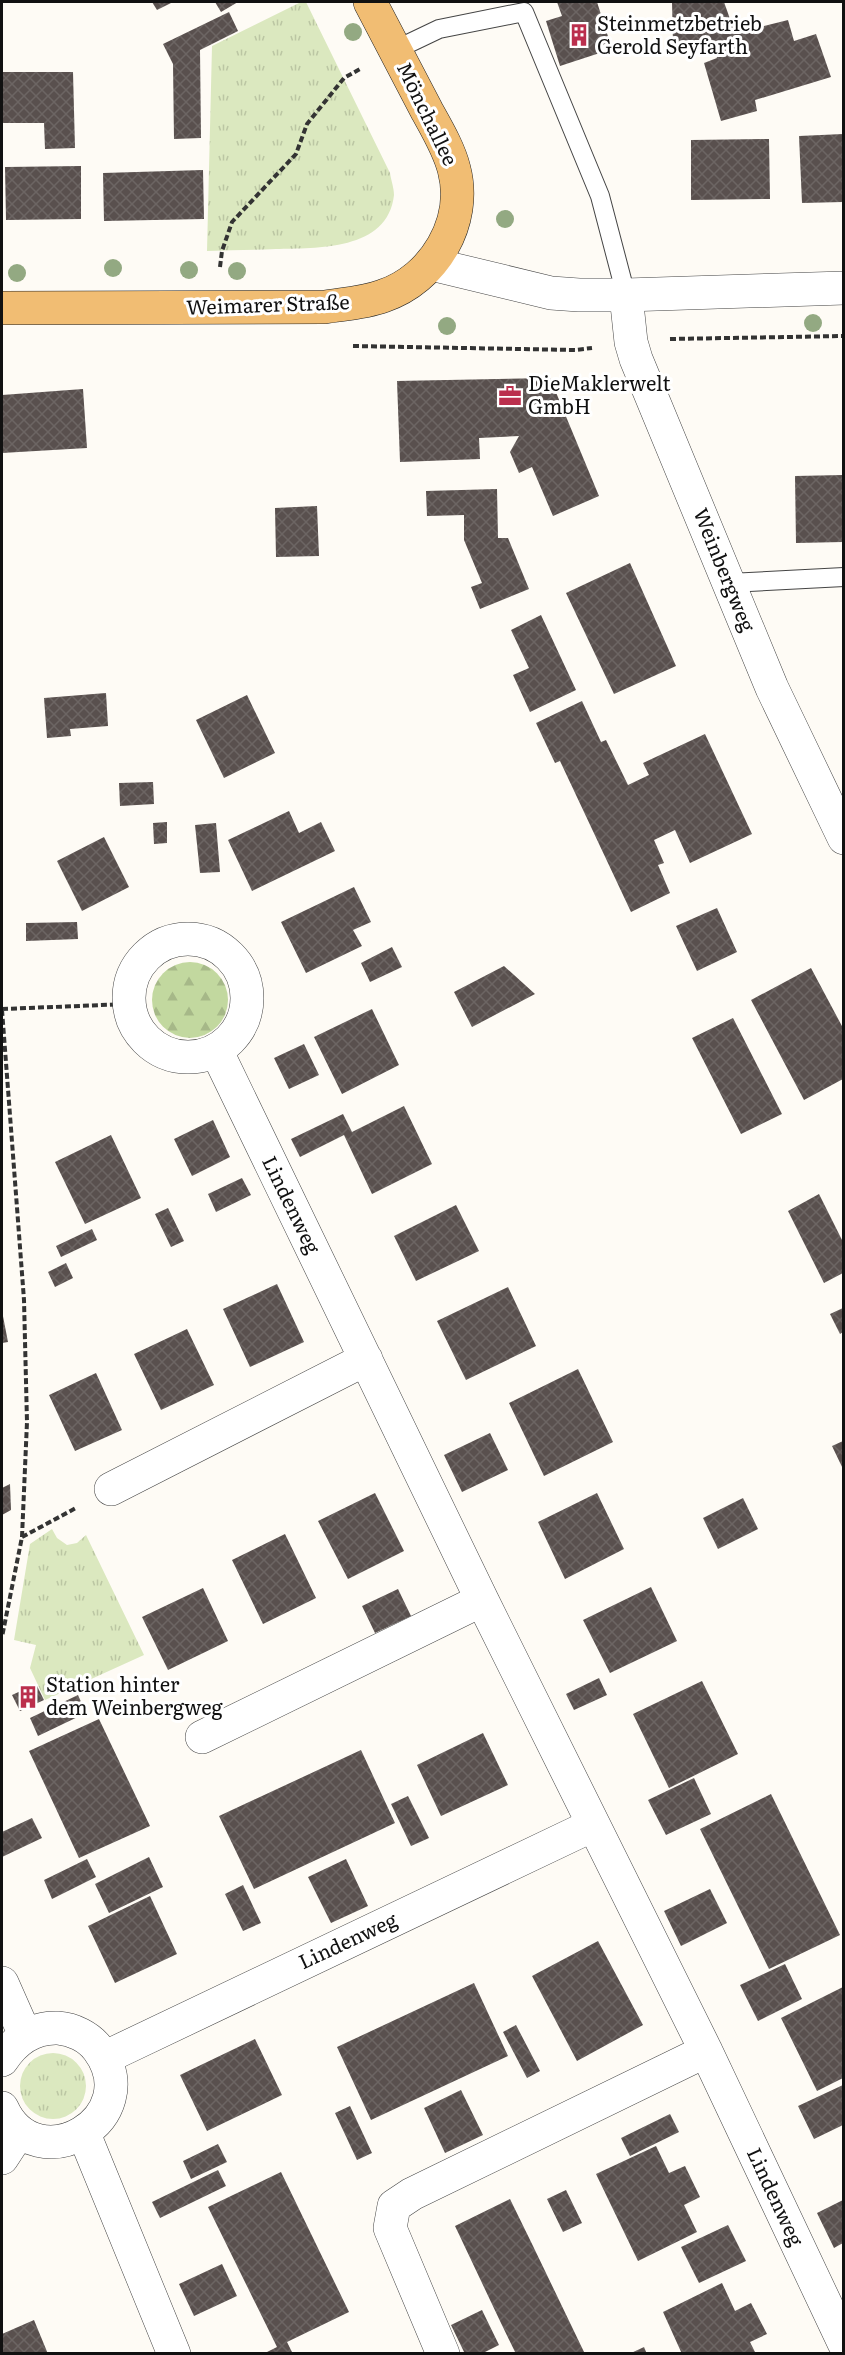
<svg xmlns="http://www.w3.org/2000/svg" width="845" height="2355" viewBox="0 0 845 2355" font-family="Literata,serif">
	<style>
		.grass { fill: url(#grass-tufts) }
		.forest { fill: url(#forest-firs) }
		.building { fill: url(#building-cross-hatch) }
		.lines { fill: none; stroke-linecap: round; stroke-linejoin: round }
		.service-casing { stroke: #444; stroke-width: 20 }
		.minor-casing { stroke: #444; stroke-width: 34 }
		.tertiary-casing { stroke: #444; stroke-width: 34 }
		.primary-casing { stroke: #222; stroke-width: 34 }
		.path { stroke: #333; stroke-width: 4; stroke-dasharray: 6 3; stroke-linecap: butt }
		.service { stroke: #fff; stroke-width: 18 }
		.minor { stroke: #fff; stroke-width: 33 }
		.tertiary { stroke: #fff; stroke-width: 33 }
		.primary { stroke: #f1bd73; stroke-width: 33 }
		.tree { fill: #93a982 }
		.labels { text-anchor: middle; stroke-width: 6; stroke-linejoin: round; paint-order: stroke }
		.poi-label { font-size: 20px; fill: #111; stroke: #fff; text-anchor: start }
		.street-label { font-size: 20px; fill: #111; stroke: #fff }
	</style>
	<defs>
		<pattern id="grass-tufts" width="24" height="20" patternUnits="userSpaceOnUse" patternTransform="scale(1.5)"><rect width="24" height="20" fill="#dbe8bf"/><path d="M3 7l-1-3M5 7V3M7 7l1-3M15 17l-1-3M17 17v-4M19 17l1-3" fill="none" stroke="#bbc6a3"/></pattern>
		<pattern id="forest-firs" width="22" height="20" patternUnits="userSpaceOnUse" patternTransform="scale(1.5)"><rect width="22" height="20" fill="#c2d89f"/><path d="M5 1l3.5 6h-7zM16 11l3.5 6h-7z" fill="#a6b888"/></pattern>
		<pattern id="building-cross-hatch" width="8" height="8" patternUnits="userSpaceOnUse" patternTransform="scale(1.5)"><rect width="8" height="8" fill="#59504e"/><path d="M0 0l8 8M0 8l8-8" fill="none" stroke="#6c6563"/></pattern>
	</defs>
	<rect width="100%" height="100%" fill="#fefbf5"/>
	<!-- grass -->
	<path class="grass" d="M 301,2 L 306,2 L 390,173 C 391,180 394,188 394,195 C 388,251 316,248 276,249 C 253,250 230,250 207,251 L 212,46 Z
		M 52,1529 L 57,1538 L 67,1545 L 77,1543 L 86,1535 L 144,1655 L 45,1700 L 30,1668 L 36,1645 L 14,1640 L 30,1544 Z
		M20 2086a33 33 0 1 1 66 0a33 33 0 1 1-66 0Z"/>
	<!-- forest -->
	<path class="forest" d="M152 1000a38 38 0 1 1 76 0a38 38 0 1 1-76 0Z"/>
	<!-- building -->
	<path class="building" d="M 152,2 L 173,2 L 157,10 Z
		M 215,2 L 238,2 L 221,12 Z
		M 557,2 L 597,2 L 612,49 L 560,66 L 546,21 L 562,16 Z
		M 672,2 L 724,2 L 735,33 L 788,20 L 794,41 L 816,34 L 831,77 L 755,100 L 757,111 L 721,121 L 704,63 L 717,58 L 712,44 L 673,44 Z
		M 229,12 L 238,31 L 200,50 L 201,138 L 174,139 L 173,64 L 163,44 Z
		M 2,72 L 73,72 L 75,148 L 45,149 L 44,123 L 2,123 Z
		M 843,134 L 843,202 L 802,203 L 799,136 Z
		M 769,139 L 770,199 L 691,200 L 691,140 Z
		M 81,166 L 81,219 L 6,220 L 5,167 Z
		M 203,170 L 204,219 L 104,221 L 103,173 Z
		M 550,378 L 599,496 L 553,516 L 532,467 L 519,473 L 510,452 L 519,436 L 479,438 L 480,459 L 400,462 L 397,381 Z
		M 83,389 L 87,448 L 2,453 L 2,395 Z
		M 843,475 L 843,542 L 796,543 L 795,476 Z
		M 497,489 L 498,538 L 508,538 L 529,589 L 480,609 L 471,587 L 482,583 L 464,540 L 464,515 L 427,516 L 426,491 Z
		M 317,506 L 319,556 L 276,557 L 275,508 Z
		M 630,563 L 676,666 L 614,694 L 566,593 Z
		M 541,615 L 576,690 L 530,712 L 513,675 L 529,668 L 511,630 Z
		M 106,693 L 108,726 L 70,729 L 71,736 L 47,738 L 44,698 Z
		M 247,695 L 275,753 L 224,778 L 196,720 Z
		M 582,701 L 601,742 L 606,740 L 628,785 L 649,775 L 643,763 L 705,734 L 752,834 L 690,863 L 675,830 L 654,840 L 664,863 L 658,865 L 670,893 L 631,912 L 560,761 L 555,763 L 536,723 Z
		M 153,782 L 154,804 L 120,806 L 119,783 Z
		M 289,811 L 299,833 L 321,822 L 335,851 L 252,891 L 228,840 Z
		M 167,822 L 167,843 L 154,844 L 153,823 Z
		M 216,823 L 220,872 L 200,873 L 195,825 Z
		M 104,837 L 129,887 L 82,911 L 57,861 Z
		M 354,887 L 371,922 L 353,930 L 362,946 L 306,973 L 281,922 Z
		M 717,908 L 737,952 L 697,971 L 676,926 Z
		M 77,922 L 78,939 L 26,941 L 26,923 Z
		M 392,947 L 402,967 L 370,982 L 361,963 Z
		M 504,966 L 535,994 L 472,1027 L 454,992 Z
		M 811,968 L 843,1028 L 843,1079 L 804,1100 L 751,1000 Z
		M 372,1009 L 399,1065 L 342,1094 L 314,1037 Z
		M 733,1018 L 782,1114 L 741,1134 L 692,1038 Z
		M 304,1044 L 319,1075 L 289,1089 L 274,1058 Z
		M 404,1106 L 432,1164 L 372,1194 L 344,1135 L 300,1157 L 291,1139 L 343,1114 L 352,1132 Z
		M 213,1120 L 230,1157 L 192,1176 L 174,1139 Z
		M 111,1135 L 141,1198 L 85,1224 L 55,1162 Z
		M 242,1178 L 251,1195 L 216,1212 L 208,1194 Z
		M 819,1194 L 843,1242 L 843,1273 L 824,1283 L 788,1211 Z
		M 456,1205 L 479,1251 L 416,1281 L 394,1236 Z
		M 168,1208 L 184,1241 L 171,1247 L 155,1214 Z
		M 92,1229 L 97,1240 L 61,1257 L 56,1246 Z
		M 66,1263 L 73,1278 L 55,1287 L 48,1272 Z
		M 277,1284 L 304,1342 L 250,1367 L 223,1309 Z
		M 508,1287 L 536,1346 L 466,1380 L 437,1321 Z
		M 843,1308 L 843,1332 L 840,1334 L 830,1314 Z
		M 2,1311 L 8,1342 L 2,1343 Z
		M 187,1329 L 214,1385 L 161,1410 L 134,1354 Z
		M 578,1369 L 613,1442 L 544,1476 L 509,1403 Z
		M 96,1373 L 122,1430 L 75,1451 L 49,1395 Z
		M 490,1433 L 508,1470 L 462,1492 L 444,1455 Z
		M 843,1441 L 843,1469 L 832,1446 Z
		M 10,1484 L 11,1510 L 2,1515 L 2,1488 Z
		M 375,1493 L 404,1551 L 348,1579 L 318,1521 Z
		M 597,1493 L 624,1549 L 565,1579 L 538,1522 Z
		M 743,1498 L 758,1529 L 718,1549 L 703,1518 Z
		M 285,1534 L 316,1598 L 263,1624 L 232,1560 Z
		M 651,1587 L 677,1641 L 610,1673 L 583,1620 Z
		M 203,1588 L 228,1641 L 168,1670 L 142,1617 Z
		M 398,1589 L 411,1616 L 375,1633 L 362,1606 Z
		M 599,1678 L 607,1695 L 574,1710 L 566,1694 Z
		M 702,1681 L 738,1754 L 669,1788 L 633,1714 Z
		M 36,1684 L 44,1700 L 20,1711 L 12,1695 Z
		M 78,1695 L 86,1713 L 38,1736 L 30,1718 Z
		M 99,1719 L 150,1826 L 79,1858 L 29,1751 Z
		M 483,1733 L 508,1785 L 441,1816 L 417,1765 Z
		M 361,1750 L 395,1823 L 254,1889 L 219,1816 Z
		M 694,1778 L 711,1814 L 666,1835 L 648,1800 Z
		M 771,1794 L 840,1935 L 769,1969 L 700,1829 Z
		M 408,1796 L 429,1838 L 411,1846 L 391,1804 Z
		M 32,1818 L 42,1838 L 2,1857 L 2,1832 Z
		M 149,1857 L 163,1887 L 109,1913 L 95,1884 Z
		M 87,1859 L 96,1877 L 52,1899 L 44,1880 Z
		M 346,1859 L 368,1906 L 331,1923 L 308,1877 Z
		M 243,1885 L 261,1923 L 243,1931 L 225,1894 Z
		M 710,1889 L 727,1923 L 681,1946 L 664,1911 Z
		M 150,1896 L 177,1954 L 115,1983 L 88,1926 Z
		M 598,1941 L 643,2025 L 577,2061 L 532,1976 Z
		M 785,1964 L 802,1999 L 758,2021 L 740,1985 Z
		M 474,1983 L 508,2056 L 371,2120 L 337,2047 Z
		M 843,1987 L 843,2078 L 817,2091 L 781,2018 Z
		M 516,2025 L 540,2071 L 527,2078 L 503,2032 Z
		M 255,2039 L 282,2095 L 207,2131 L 180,2075 Z
		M 843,2085 L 843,2125 L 814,2139 L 798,2106 Z
		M 461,2090 L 483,2135 L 445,2153 L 424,2108 Z
		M 350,2106 L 372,2153 L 357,2160 L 335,2113 Z
		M 670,2114 L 679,2132 L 630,2156 L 621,2138 Z
		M 218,2144 L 227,2162 L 191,2179 L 183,2161 Z
		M 656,2146 L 669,2173 L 685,2166 L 700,2197 L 684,2205 L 697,2232 L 638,2261 L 596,2174 Z
		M 218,2170 L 226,2186 L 160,2218 L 152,2202 Z
		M 281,2172 L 349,2312 L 287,2342 L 293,2354 L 263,2354 L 277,2347 L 208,2207 Z
		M 566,2190 L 582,2223 L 563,2232 L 547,2199 Z
		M 510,2199 L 533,2246 L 585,2354 L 516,2354 L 500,2321 L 455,2226 Z
		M 843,2200 L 843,2243 L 834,2248 L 817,2213 Z
		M 728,2225 L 746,2261 L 699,2283 L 681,2247 Z
		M 222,2264 L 237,2296 L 194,2316 L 179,2284 Z
		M 722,2283 L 735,2311 L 751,2303 L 767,2334 L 750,2342 L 756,2354 L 682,2354 L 663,2312 Z
		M 482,2310 L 499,2345 L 481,2354 L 465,2354 L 451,2325 Z
		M 34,2320 L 48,2354 L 2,2354 L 2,2334 Z
		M 644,2347 L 647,2354 L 629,2354 Z"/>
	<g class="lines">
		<!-- service casing -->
		<g class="service-casing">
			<path id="service" d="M 395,50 L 439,29 L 524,12 L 600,196 L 626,295
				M 729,583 L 844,577"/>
		</g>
		<!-- minor casing -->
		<g class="minor-casing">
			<path id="minor" d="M 626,295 L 631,342 L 636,359 L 772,688 L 844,838
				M129 998a59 59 0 1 1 118 0a59 59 0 1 1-118 0Z
				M 216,1050 L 482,1600 L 706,2051 L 844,2343
				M 111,1489 L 366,1359
				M 202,1737 L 482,1600
				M 2,1983 L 25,2035
				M 104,2058 L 593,1825
				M 2,2060 C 15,2040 33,2027 58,2028 C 73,2029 89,2037 98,2049 C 149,2118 36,2184 2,2108
				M 84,2134 L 174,2354
				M 2,2158 L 19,2132
				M 443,2354 L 390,2228 L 394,2206 L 412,2194 L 706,2051"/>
		</g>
		<!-- tertiary casing -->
		<g class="tertiary-casing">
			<path id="tertiary" d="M 431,264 L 551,293 L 579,295 L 626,295 L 844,288"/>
		</g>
		<!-- primary casing -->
		<g class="primary-casing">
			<path id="primary" d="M 2,308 L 325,307 C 344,304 364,303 383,296 C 434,279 468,222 454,169 C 449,149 437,129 427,111 C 408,74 389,38 370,2"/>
		</g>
		<!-- path -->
		<path class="path" d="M 220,267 L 222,251 L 232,222 L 296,154 L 307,124 L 344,78 L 360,69
			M 670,339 L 844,336
			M 353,346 L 575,350 L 592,348
			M 2,1009 L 129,1004
			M 2,1010 L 24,1300 L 27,1422 L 22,1537 L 2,1637
			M 22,1537 L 76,1508"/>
		<!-- service -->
		<use href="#service" class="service"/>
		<!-- minor -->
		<use href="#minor" class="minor"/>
		<!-- tertiary -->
		<use href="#tertiary" class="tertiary"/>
		<!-- primary -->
		<use href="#primary" class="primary"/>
	</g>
	<!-- trees -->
	<g class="tree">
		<circle cx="353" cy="32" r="9"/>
		<circle cx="505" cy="219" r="9"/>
		<circle cx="113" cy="268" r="9"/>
		<circle cx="189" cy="270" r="9"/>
		<circle cx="237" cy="271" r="9"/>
		<circle cx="17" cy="273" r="9"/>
		<circle cx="813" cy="323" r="9"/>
		<circle cx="447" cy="326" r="9"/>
	</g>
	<!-- icons -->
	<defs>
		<g id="building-bare" transform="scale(1.8)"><path d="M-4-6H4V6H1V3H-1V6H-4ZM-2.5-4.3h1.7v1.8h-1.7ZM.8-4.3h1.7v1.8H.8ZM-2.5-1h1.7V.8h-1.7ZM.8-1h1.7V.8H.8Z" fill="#bb2f4d" stroke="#fff" stroke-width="2.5" paint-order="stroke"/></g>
		<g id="office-bare" transform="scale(1.8)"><path d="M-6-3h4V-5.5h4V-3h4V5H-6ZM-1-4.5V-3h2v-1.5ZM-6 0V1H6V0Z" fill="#bb2f4d" stroke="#fff" stroke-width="2.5" paint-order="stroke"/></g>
	</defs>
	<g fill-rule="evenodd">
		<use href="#building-bare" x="579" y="35"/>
		<use href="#office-bare" x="510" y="396"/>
		<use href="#building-bare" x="28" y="1697"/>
	</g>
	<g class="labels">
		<!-- poi labels -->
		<g class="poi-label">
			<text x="597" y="31">Steinmetzbetrieb<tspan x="597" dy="23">Gerold Seyfarth</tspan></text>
			<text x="528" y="391">DieMaklerwelt<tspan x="528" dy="23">GmbH</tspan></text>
			<text x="46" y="1692">Station hinter<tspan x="46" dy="23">dem Weinbergweg</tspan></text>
		</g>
		<!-- street labels -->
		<g class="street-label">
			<text transform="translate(427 114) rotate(64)" y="7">Mönchallee</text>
			<text transform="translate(268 305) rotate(-2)" y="7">Weimarer Straße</text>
			<text transform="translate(724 570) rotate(68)" y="7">Weinbergweg</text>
			<text transform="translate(291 1205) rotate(64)" y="7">Lindenweg</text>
			<text transform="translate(348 1941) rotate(-25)" y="7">Lindenweg</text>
			<text transform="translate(775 2197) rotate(65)" y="7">Lindenweg</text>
		</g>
	</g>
	<!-- border -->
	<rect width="845" height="2355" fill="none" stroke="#111111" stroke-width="6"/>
</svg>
